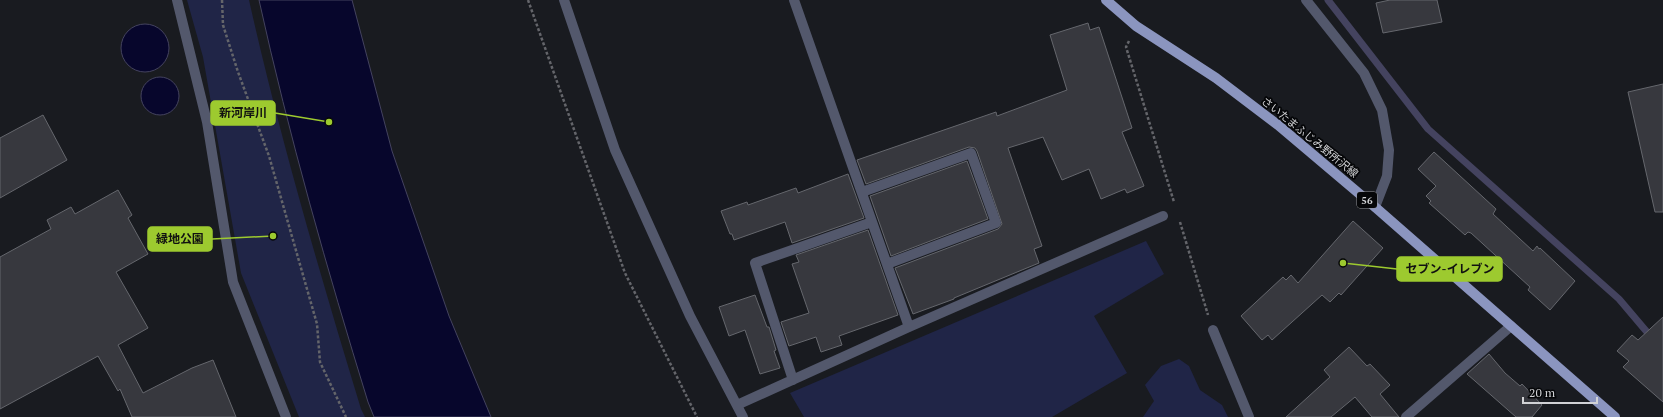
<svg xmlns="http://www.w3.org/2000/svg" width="1663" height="417" viewBox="0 0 1663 417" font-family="'PT Serif','Noto Sans JP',serif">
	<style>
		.green { fill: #202547 }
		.water { fill: #07062c; stroke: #44435f }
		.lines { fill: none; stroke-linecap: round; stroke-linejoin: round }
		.stream { stroke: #44435f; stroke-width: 7 }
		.building { fill: #37383e; stroke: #65676d }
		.path { stroke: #64656a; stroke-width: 2.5; stroke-dasharray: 3 2; stroke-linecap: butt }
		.minor { stroke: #53586c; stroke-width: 10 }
		.major { stroke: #8b95bf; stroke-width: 10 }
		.labels { text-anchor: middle; stroke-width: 3.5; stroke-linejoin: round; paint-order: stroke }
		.shield { fill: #050608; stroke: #949598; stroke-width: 1 }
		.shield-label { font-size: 10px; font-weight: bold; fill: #d1d2d5 }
		.street-label { font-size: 11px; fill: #d1d2d5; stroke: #050608 }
		.leader { fill: none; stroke: #9dca2f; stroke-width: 1.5 }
		.callout-dot { fill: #9dca2f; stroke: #050608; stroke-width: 1.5 }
		.callout { fill: #9dca2f; stroke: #9dca2f; stroke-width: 1.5 }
		.callout-label { font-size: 12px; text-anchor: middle; font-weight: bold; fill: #111 }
	</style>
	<rect width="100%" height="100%" fill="#191b20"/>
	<!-- green -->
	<path class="green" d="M 187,0 L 249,0 C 280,138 320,274 361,409 L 365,417 L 299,417 L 241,273 L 203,57 Z
		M 1146,241 L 1164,274 L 1094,316 L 1127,373 L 1052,417 L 804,417 L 790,393 Z
		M 1179,359 L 1189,366 L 1200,390 L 1222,405 L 1228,417 L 1143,417 L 1154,401 L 1145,385 L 1161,366 Z"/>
	<!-- water -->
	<path class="water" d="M 259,0 L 352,0 L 392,151 L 449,316 L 491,417 L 374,417 L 368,402 C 327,269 289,136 259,0 Z
		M121 48a24 24 0 1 1 48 0a24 24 0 1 1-48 0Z
		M141 96a19 19 0 1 1 38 0a19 19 0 1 1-38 0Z"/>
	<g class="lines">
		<!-- stream -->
		<path class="stream" d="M 1328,0 L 1428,129 L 1619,299 L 1663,351"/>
	</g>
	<!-- building -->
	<path class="building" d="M 1390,0 L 1437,0 L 1442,22 L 1383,33 L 1376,3 Z
		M 1088,23 L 1090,30 L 1099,27 L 1132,128 L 1122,132 L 1144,186 L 1127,193 L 1125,189 L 1101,199 L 1089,169 L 1062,180 L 1043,137 L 1008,148 L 1042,246 L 1034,249 L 1039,263 L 954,298 L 954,299 L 913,314 L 895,268 L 998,229 L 1002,224 L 977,151 L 975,148 L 969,147 L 866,184 L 857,160 L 996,112 L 997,116 L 1067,90 L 1050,35 Z
		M 1663,84 L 1663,212 L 1655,212 L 1628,92 Z
		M 43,115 L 67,160 L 0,198 L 0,138 Z
		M 1434,152 L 1496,209 L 1493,214 L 1533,251 L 1537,246 L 1539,249 L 1540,248 L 1575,281 L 1550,310 L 1528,290 L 1530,287 L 1471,233 L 1468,232 L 1465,235 L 1429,203 L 1431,201 L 1426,196 L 1436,186 L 1418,169 Z
		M 967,161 L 988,219 L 891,256 L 870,196 Z
		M 848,174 L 864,218 L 792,243 L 785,222 L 734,240 L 732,234 L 730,234 L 721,211 L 747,202 L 748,205 L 796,188 L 798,193 Z
		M 118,190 L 132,215 L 128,218 L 148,254 L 116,272 L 148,328 L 118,345 L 143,393 L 192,368 L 213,360 L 236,417 L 132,417 L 120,389 L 118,391 L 98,356 L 0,409 L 0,257 L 51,229 L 47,220 L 71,207 L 75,214 Z
		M 1353,221 L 1383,248 L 1341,295 L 1339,293 L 1330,302 L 1322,295 L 1272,340 L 1268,335 L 1262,340 L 1241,316 L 1283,277 L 1286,280 L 1291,275 L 1298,283 Z
		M 868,230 L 898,315 L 839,336 L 842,345 L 821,352 L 816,337 L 789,346 L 781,322 L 809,313 L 792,264 L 799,262 L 796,255 Z
		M 755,295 L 767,327 L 769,327 L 776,350 L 774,351 L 780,368 L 760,374 L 745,330 L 729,336 L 719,307 Z
		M 1663,317 L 1663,402 L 1623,367 L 1629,361 L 1617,351 L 1632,335 L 1638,340 Z
		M 1349,347 L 1367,366 L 1370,364 L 1390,385 L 1380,394 L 1399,417 L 1372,417 L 1355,397 L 1331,417 L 1286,417 L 1330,377 L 1324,370 Z
		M 1489,354 L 1505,373 L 1520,386 L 1522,384 L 1542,405 L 1532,417 L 1516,417 L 1467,374 Z"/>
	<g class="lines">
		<!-- path -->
		<path class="path" d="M 222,0 L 223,25 L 238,72 L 269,156 L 317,324 L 320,362 L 346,417
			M 528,0 L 625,273 L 697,417
			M 1129,41 L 1126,47 L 1174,202
			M 1180,222 L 1208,315"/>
		<!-- minor -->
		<path class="minor" d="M 177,0 L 207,122 L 233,282 L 286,417
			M 564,0 L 615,150 L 690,316 L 743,417
			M 794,0 L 909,327
			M 1306,0 L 1364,73 L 1382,110 L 1389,150 L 1387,176 L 1375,207
			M 862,192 L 971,153 L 996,223 L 887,264
			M 1213,330 L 1249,417
			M 793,380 L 755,263 L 872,222
			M 737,405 L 909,327 L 1163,216
			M 1406,417 L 1511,326"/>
		<!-- major -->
		<path class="major" d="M 1106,0 L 1136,26 L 1216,78 L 1278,125 L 1375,207 L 1615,417"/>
	</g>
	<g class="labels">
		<!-- shield labels -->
		<rect class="shield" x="1357" y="192" width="20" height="16" rx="3"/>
		<g class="shield-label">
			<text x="1367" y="204">56</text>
		</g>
		<!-- street labels -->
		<g class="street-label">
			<text transform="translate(1310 137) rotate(39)" y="4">さいたまふじみ野所沢線</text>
		</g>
	</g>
	<!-- callouts -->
	<path class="leader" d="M329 122L275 113M273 236L212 239M1343 263L1397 269"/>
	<g class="callout-dot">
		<circle cx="329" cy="122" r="4"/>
		<circle cx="273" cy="236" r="4"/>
		<circle cx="1343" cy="263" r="4"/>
	</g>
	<g class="callout">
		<rect x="211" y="101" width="64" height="24" rx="4"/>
		<rect x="148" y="227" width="64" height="24" rx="4"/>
		<rect x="1397" y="257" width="105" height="24" rx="4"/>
	</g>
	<g class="callout-label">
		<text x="243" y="117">新河岸川</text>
		<text x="180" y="243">緑地公園</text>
		<text x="1450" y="273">セブン-イレブン</text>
	</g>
	<!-- scale -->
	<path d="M1523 397v6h74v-6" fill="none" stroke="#d1d2d5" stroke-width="2"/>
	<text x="1529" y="397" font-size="12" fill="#d1d2d5" stroke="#050608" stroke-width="3" paint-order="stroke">20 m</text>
</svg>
